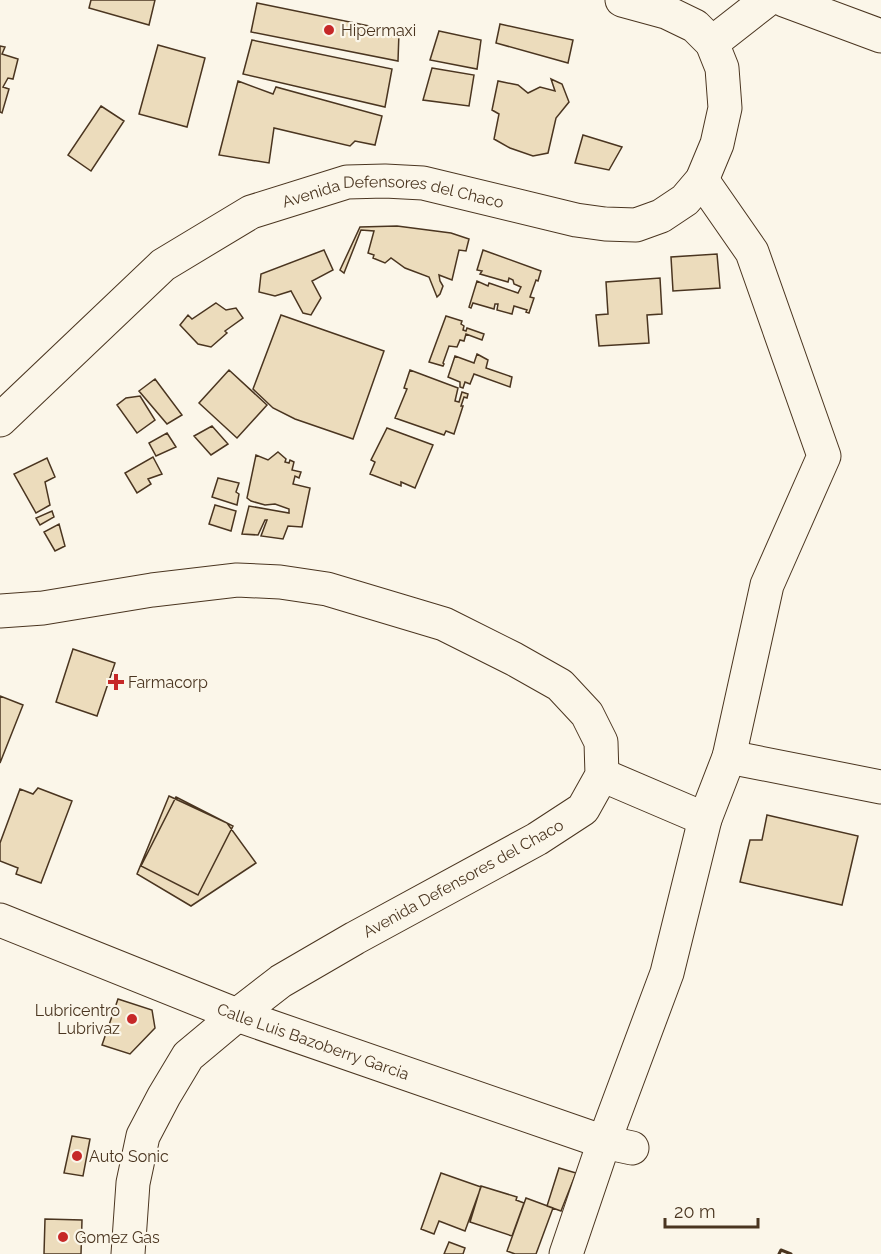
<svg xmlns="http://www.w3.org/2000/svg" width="881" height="1254" viewBox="0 0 881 1254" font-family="Raleway,sans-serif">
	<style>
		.building { fill: #ecdcbc; stroke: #4a3520; stroke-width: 1.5 }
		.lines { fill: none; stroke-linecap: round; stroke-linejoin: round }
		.minor-casing { stroke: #4a3520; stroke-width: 35 }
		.major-casing { stroke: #4a3520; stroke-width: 35 }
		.minor { stroke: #fbf6e9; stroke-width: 33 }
		.major { stroke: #fbf6e9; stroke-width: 33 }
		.wall { stroke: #4a3520; stroke-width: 3 }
		.poi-dot { fill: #c62828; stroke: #fbf6e9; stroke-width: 2 }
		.labels { text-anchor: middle; stroke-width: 4.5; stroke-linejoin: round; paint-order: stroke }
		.poi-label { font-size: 16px; fill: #4a3520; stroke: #fbf6e9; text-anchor: start }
		.street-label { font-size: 16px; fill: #4a3520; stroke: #fbf6e9 }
	</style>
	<rect width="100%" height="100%" fill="#fbf6e9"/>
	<!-- building -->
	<path class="building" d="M 91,0 L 155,0 L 149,25 L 89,8 Z
		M 257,3 L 399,32 L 398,61 L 251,32 Z
		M 500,24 L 573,40 L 568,63 L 496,43 Z
		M 439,31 L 481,40 L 477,69 L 430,60 Z
		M 252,40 L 392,69 L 385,107 L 243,74 Z
		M 158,45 L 205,58 L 187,127 L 139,114 Z
		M 0,46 L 5,47 L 2,54 L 18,59 L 13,79 L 8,78 L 3,87 L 9,89 L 2,113 L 0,112 Z
		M 432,68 L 474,75 L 469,106 L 423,100 Z
		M 551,79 L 562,84 L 569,102 L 556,118 L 548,153 L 533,156 L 510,148 L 494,139 L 499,114 L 492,110 L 498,81 L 518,85 L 528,93 L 540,87 L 555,91 Z
		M 238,81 L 273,94 L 276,87 L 382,116 L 375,145 L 355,141 L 350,146 L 274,128 L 269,163 L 219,155 Z
		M 101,106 L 124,121 L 91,171 L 68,155 Z
		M 583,135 L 622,147 L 609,170 L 575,163 Z
		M 397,226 L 451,233 L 469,239 L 466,251 L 459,250 L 452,280 L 439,275 L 440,281 L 443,286 L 440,294 L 437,297 L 429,277 L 405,268 L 391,258 L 385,263 L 373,258 L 374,255 L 368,253 L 374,231 L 361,230 L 344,273 L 340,270 L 360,227 Z
		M 324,250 L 333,270 L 312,281 L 321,298 L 311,315 L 303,313 L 291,291 L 275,296 L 259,292 L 261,274 Z
		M 483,250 L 541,271 L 538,281 L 536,280 L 530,297 L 534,298 L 529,313 L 526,312 L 527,310 L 514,306 L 512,314 L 497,310 L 498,304 L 495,304 L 494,309 L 473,303 L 471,308 L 469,307 L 477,281 L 488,286 L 489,283 L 518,293 L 521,287 L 514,284 L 513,280 L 509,278 L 508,282 L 480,274 L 482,271 L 477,270 Z
		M 717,254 L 720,288 L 673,291 L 671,257 Z
		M 660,278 L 662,314 L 647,315 L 649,343 L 599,346 L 596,315 L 608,314 L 606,282 Z
		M 216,303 L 226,310 L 236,308 L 243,318 L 225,331 L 227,333 L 211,347 L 198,344 L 180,325 L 188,315 L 192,319 Z
		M 281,315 L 384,351 L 353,439 L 295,419 L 273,408 L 253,389 Z
		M 446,316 L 462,321 L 461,324 L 464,326 L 463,330 L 466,331 L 467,328 L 484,334 L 482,340 L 466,334 L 464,341 L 460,340 L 457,347 L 449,346 L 443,363 L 444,364 L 443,366 L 429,362 Z
		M 477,354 L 488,360 L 486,368 L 512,377 L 510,387 L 474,374 L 470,384 L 465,382 L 463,388 L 460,387 L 460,382 L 448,377 L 455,356 L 474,363 Z
		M 229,370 L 267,405 L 237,438 L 199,403 Z
		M 410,370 L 458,388 L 455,401 L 459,402 L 462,392 L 468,394 L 467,398 L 464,397 L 461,406 L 463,406 L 454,434 L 446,431 L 444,435 L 395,418 L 407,389 L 404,388 Z
		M 155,379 L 182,415 L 167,424 L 139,391 Z
		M 140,396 L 155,420 L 137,433 L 117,405 L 126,398 Z
		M 212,426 L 228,444 L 211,455 L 194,436 Z
		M 387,428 L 433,445 L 415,488 L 401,482 L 401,486 L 370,474 L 375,462 L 371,460 Z
		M 167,433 L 176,447 L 156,456 L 149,443 Z
		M 278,452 L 286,459 L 285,462 L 289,463 L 290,460 L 294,462 L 292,470 L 301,472 L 299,478 L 295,476 L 293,484 L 310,488 L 302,527 L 288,526 L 283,539 L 261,536 L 267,520 L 265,520 L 258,535 L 242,534 L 249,506 L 289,513 L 289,509 L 275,504 L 265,505 L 251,501 L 247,498 L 256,455 L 268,460 Z
		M 153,457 L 162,474 L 148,479 L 151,484 L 137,493 L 125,473 Z
		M 47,458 L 55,477 L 45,482 L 50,505 L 36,513 L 14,474 Z
		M 218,478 L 239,483 L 236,492 L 239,494 L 237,505 L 212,497 Z
		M 215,505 L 236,511 L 231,531 L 209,524 Z
		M 52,511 L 54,517 L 40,525 L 36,518 Z
		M 59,524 L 65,546 L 55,551 L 44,532 Z
		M 73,649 L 115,663 L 97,716 L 56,702 Z
		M 0,696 L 23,705 L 0,763 Z
		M 38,788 L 72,801 L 41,883 L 16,874 L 18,868 L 0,861 L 0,843 L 20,789 L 33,794 Z
		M 169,796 L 227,823 L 256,863 L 191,906 L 137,874 Z
		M 176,797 L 233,826 L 198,895 L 141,866 Z
		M 767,815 L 858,836 L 842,905 L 740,882 L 750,840 L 762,840 Z
		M 118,999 L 152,1010 L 155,1028 L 130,1054 L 102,1045 Z
		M 72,1136 L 90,1139 L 83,1176 L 64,1173 Z
		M 559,1168 L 576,1173 L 561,1211 L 547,1206 Z
		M 441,1173 L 481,1187 L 465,1231 L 439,1221 L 434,1234 L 421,1229 Z
		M 481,1186 L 517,1197 L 516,1200 L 524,1203 L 512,1236 L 470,1222 Z
		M 526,1198 L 553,1208 L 536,1254 L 515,1254 L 507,1251 Z
		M 45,1219 L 82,1220 L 81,1254 L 44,1254 Z
		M 449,1242 L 465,1248 L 463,1254 L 444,1254 Z"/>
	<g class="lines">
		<!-- minor casing -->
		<g class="minor-casing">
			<g id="minor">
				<path d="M 784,0 L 881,36"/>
				<path d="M 712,43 L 767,0"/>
				<path d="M 729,757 L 881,787"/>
				<path d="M 602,775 L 705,819"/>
				<path id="s1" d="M 0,920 L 237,1015 L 604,1142 L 632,1148"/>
				<path d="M 566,1254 L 604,1142 L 667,973 L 705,819 L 729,757 L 767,585 L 824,456 L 752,252 L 702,180"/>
			</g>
		</g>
		<!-- major casing -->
		<g class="major-casing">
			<g id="major">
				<path id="s2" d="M 0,420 L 163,265 L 251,212 L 347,182 L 385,181 L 423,183 L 576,220 L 605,224 L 636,225 L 661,216 L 685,200 L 702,180 L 717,144 L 725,108 L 722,68 L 712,43 L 695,26 L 666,12 L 622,0"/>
				<path d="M 0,611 L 43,608 L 152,590 L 237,580 L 280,582 L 327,589 L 444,624 L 514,659 L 560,685 L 587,714 L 601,742 L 602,775 L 583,809 L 537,839 L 355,938 L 281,981 L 237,1015 L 188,1056 L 164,1096 L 143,1136 L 133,1183 L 128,1254"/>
			</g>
		</g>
		<!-- minor -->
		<use href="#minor" class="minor"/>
		<!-- major -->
		<use href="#major" class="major"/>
		<!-- wall -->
		<path class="wall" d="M 779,1254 L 781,1250 L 791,1254"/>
	</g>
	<!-- markers -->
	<g class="poi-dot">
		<circle cx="329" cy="30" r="6"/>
		<path d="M113 673h6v6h6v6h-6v6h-6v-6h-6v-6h6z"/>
		<circle cx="132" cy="1019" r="6"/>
		<circle cx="77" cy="1156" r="6"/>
		<circle cx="63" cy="1237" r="6"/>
	</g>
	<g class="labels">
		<!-- poi labels -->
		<g class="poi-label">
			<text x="341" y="36">Hipermaxi</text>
			<text x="128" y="688">Farmacorp</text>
			<text x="120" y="1016" text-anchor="end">Lubricentro<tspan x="120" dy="18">Lubrivaz</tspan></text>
			<text x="89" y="1162">Auto Sonic</text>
			<text x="75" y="1243">Gomez Gas</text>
		</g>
		<!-- street labels -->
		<g class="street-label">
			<text dy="6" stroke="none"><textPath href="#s2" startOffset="474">Avenida Defensores del Chaco</textPath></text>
			<text transform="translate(463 878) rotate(-29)" y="6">Avenida Defensores del Chaco</text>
			<text dy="6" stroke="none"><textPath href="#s1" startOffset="336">Calle Luis Bazoberry Garcia</textPath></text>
		</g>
	</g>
	<!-- scale -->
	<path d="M665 1218v9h93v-9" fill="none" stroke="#4a3520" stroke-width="3"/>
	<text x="674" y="1218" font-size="18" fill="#4a3520" stroke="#fbf6e9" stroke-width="4.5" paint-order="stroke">20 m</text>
</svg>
